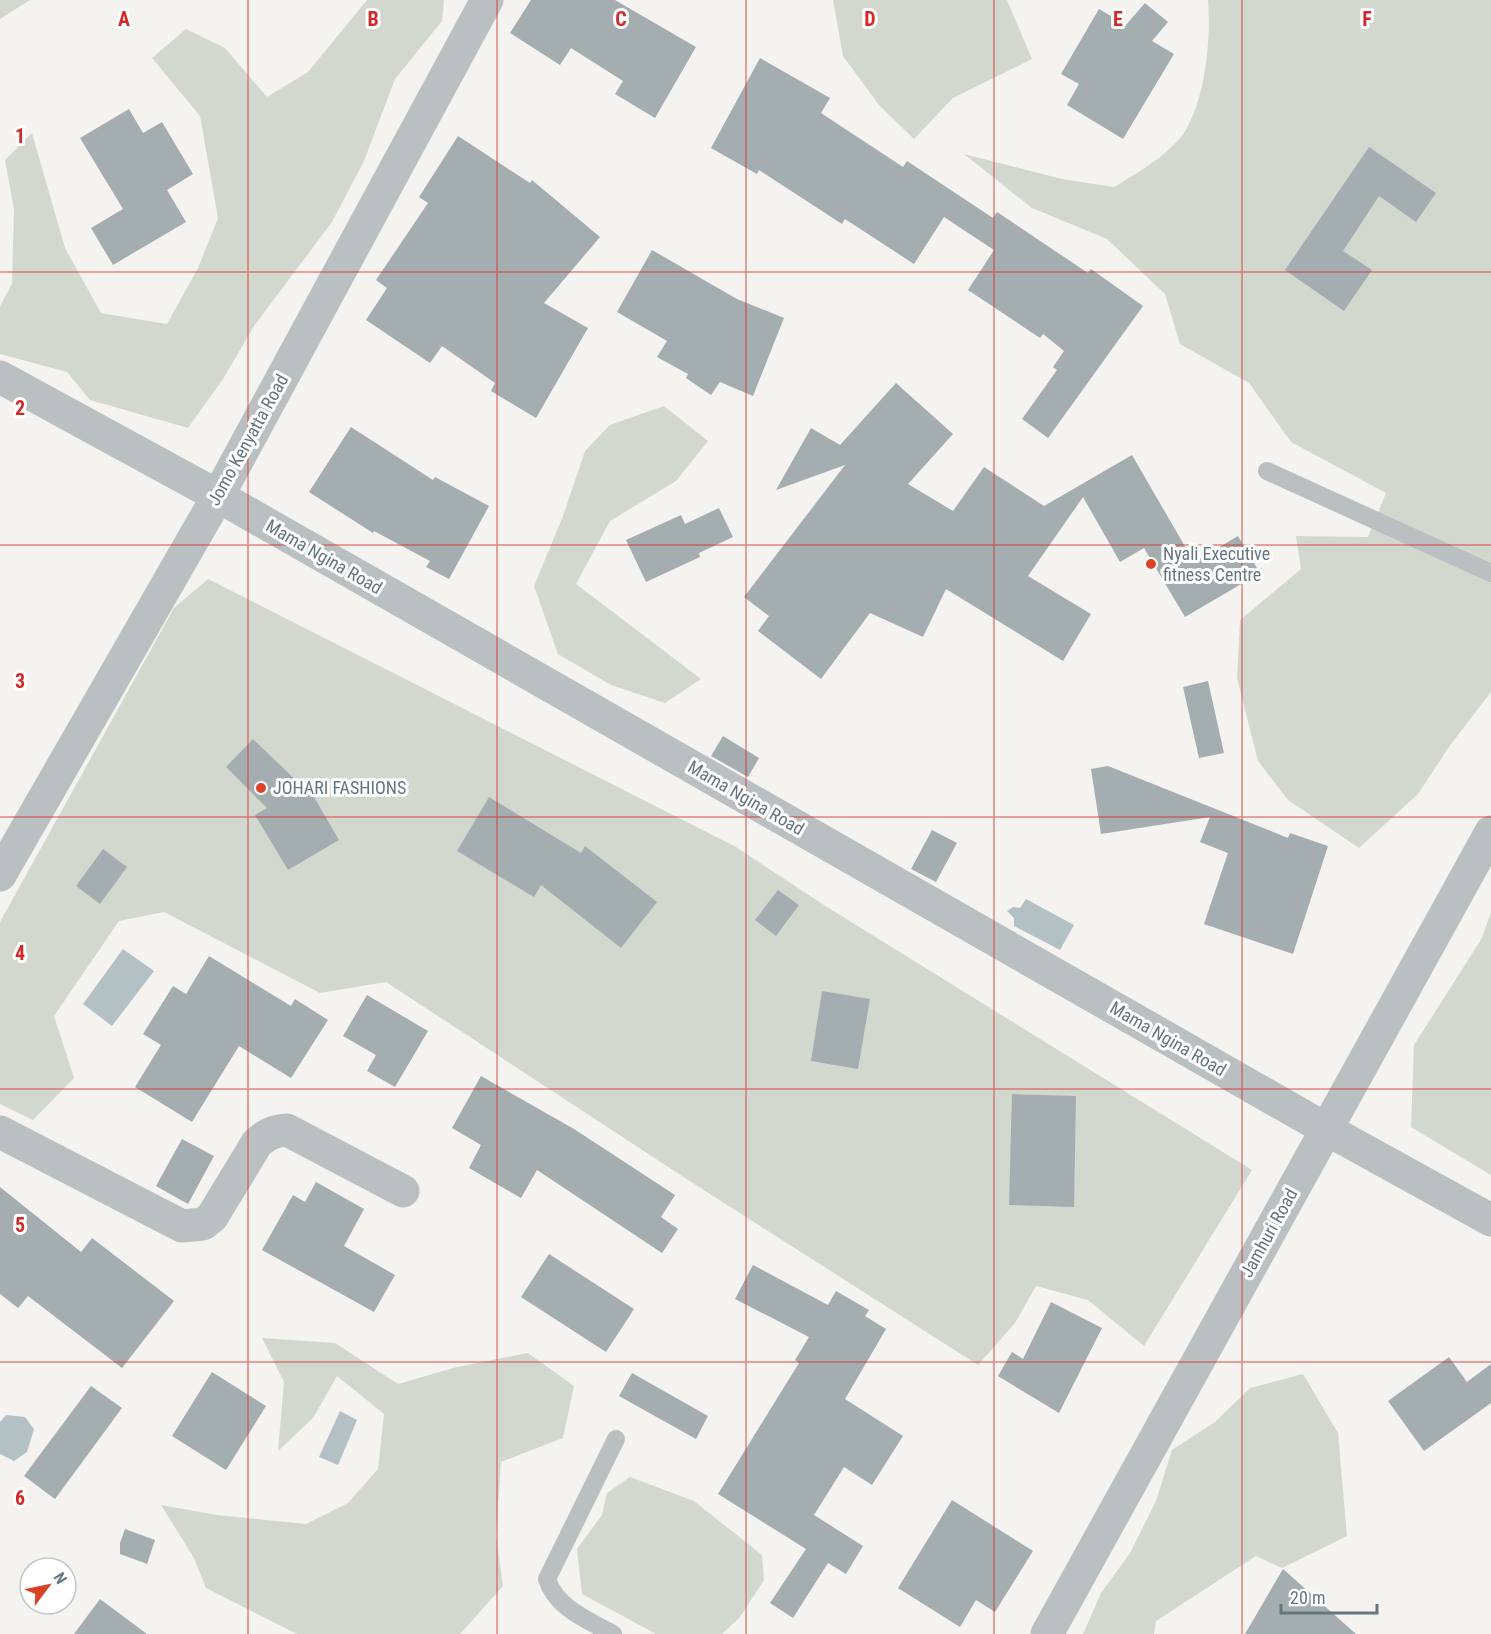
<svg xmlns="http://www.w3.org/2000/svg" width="1491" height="1634" viewBox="0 0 1491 1634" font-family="'Roboto Condensed',sans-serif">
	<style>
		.green { fill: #d3d8cf }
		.water { fill: #b3c1c4 }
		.building { fill: #a4adb0 }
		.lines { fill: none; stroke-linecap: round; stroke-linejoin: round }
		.service { stroke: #babfc1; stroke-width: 18 }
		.minor { stroke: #babfc1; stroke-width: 33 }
		.grid { fill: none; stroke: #d62828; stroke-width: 1.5; stroke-opacity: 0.55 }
		.poi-dot { fill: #db4127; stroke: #fff; stroke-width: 2 }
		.labels { text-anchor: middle; stroke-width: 6; stroke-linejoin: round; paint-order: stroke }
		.street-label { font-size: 18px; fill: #64767f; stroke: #fff }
		.poi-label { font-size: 18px; fill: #64767f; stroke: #fff; text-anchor: start }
		.grid-label { font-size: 20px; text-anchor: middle; font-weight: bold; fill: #d62828; stroke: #fff; stroke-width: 6; stroke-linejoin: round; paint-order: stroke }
	</style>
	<rect width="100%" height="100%" fill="#f4f3ef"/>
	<!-- green -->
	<path class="green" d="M 0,0 L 30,0 L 0,19 Z
		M 367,0 L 444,0 L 442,21 L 395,79 L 364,161 L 332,222 L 254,326 L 223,379 L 188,428 L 90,400 L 67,372 L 0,354 L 0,306 L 12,284 L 14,209 L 5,160 L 32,133 L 65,248 L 101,313 L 167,324 L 198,268 L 218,218 L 200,116 L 152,58 L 186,29 L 225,48 L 267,97 L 308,72 Z
		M 833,0 L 1007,0 L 1032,59 L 953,98 L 914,139 L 879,105 L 843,56 Z
		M 1208,0 L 1491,0 L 1491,692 L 1451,744 L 1418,794 L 1359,848 L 1288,800 L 1258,761 L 1237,678 L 1240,620 L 1301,569 L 1296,536 L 1368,537 L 1386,493 L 1291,442 L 1249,383 L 1180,344 L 1165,294 L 1107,239 L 1032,208 L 964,154 L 1062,179 L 1114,187 C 1137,173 1176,151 1188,126 C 1206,92 1211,38 1208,0 Z
		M 664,406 L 708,441 L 676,481 L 610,521 L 576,584 L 701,679 L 665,703 L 611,685 L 558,654 L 534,586 L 563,516 L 585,451 L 610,425 Z
		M 208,579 L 736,847 L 827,907 L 1252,1170 L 1144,1346 L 1088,1300 L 1036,1286 L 1015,1323 L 978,1365 L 685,1178 L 386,982 L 320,993 L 164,912 L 119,921 L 54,1016 L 74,1078 L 33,1120 L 0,1104 L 0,922 L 174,608 Z
		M 1491,912 L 1491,1175 L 1411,1127 L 1414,1045 L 1482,938 Z
		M 262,1338 L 335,1343 L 398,1384 L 457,1367 L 528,1353 L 574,1386 L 563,1438 L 501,1462 L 496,1536 L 503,1586 L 460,1634 L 297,1634 L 206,1588 L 194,1558 L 161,1505 L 217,1515 L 306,1524 L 348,1503 L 378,1469 L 384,1414 L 337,1376 L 313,1418 L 278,1451 L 284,1382 Z
		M 1303,1374 L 1338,1433 L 1347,1536 L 1282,1568 L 1256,1556 L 1156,1621 L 1154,1634 L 1083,1634 L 1101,1593 L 1130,1553 L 1156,1501 L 1172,1450 L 1215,1422 L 1250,1388 Z
		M 630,1477 L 694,1501 L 762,1555 L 764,1580 L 740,1617 L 722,1634 L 656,1634 L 582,1594 L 577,1549 L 602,1515 L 607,1493 Z"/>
	<!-- water -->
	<path class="water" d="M 1026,899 L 1074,925 L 1060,950 L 1014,926 L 1014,918 L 1007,911 L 1013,907 L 1020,908 Z
		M 123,949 L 154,971 L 112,1026 L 83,1004 Z
		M 340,1411 L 357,1420 L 338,1465 L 319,1457 Z
		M 6,1415 L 25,1417 L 34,1429 L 27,1452 L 14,1461 L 0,1454 L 0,1422 Z"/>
	<!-- building -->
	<path class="building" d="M 531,0 L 615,0 L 696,47 L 655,118 L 615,94 L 623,81 L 571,48 L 560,65 L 510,33 Z
		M 1145,3 L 1168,22 L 1152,41 L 1174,54 L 1123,139 L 1067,105 L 1079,84 L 1061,74 L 1099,9 L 1126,25 Z
		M 760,58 L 830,98 L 821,113 L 903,167 L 907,161 L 993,218 L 997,212 L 1088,273 L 1091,269 L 1143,306 L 1048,438 L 1022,419 L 1057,370 L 1053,367 L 1064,351 L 1043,334 L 1040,338 L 968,290 L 994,250 L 944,217 L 914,264 L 845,219 L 842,224 L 759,170 L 757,174 L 711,148 Z
		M 129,109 L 143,133 L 162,122 L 193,174 L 167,190 L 186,222 L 113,265 L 91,228 L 123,209 L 80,138 Z
		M 458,136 L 530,183 L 532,180 L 600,237 L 544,303 L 588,328 L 536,418 L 491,391 L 495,383 L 442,346 L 430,363 L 366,320 L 387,288 L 376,280 L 428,203 L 419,197 Z
		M 1369,147 L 1436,193 L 1416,222 L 1379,196 L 1343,251 L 1372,270 L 1344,311 L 1285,270 Z
		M 652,250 L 737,299 L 784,318 L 753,396 L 720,382 L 711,395 L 686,378 L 688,374 L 657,357 L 667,341 L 617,312 Z
		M 896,383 L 953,434 L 908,484 L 953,511 L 984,467 L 1044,506 L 1132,455 L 1194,562 L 1238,536 L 1260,573 L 1185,617 L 1144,548 L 1120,562 L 1083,497 L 1028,576 L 1091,614 L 1063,661 L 946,589 L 923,637 L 870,613 L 821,679 L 758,631 L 769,616 L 744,597 L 845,465 L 776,490 L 811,428 L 840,445 Z
		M 351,427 L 433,480 L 435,477 L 489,506 L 449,579 L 426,567 L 430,561 L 374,531 L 373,533 L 309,492 Z
		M 719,508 L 733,537 L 699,553 L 700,557 L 646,582 L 626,540 L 681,515 L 685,524 Z
		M 1208,681 L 1224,753 L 1199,758 L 1183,687 Z
		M 723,736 L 759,758 L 748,777 L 711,756 Z
		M 253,739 L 303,787 L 307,785 L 339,840 L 288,870 L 255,815 L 267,808 L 226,767 Z
		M 1108,766 L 1288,838 L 1290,833 L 1328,846 L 1293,954 L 1204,924 L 1228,853 L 1200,842 L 1210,817 L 1101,834 L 1091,769 Z
		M 489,797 L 581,853 L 585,846 L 657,902 L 621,948 L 541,885 L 534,897 L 457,851 Z
		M 932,830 L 957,843 L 936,882 L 911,869 Z
		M 103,849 L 127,867 L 100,904 L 76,886 Z
		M 778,890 L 799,905 L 776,936 L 755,920 Z
		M 209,956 L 291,1006 L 295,999 L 328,1020 L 291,1078 L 239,1046 L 192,1122 L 135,1087 L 161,1045 L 143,1034 L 173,986 L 186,994 Z
		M 822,991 L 870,999 L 858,1069 L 811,1061 Z
		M 367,995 L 428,1031 L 395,1087 L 367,1071 L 376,1055 L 343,1036 Z
		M 481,1076 L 574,1129 L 675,1195 L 661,1217 L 678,1229 L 662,1253 L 537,1170 L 521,1198 L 469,1168 L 481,1145 L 452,1128 Z
		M 1012,1094 L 1076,1096 L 1074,1207 L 1009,1205 Z
		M 182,1139 L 214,1156 L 188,1204 L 156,1186 Z
		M 316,1182 L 364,1209 L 344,1246 L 395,1275 L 374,1312 L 262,1250 L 293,1195 L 305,1202 Z
		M 0,1187 L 81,1252 L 92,1238 L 174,1301 L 122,1368 L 28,1296 L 18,1308 L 0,1294 Z
		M 549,1254 L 634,1309 L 606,1352 L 521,1297 Z
		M 753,1265 L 828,1305 L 836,1291 L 869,1310 L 865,1316 L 886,1329 L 845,1399 L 903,1436 L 872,1485 L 844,1467 L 814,1515 L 863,1546 L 846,1574 L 828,1563 L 793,1618 L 770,1603 L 806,1549 L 718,1494 L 799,1363 L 795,1360 L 809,1337 L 735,1299 Z
		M 1051,1302 L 1102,1328 L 1059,1413 L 998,1376 L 1012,1352 L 1023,1359 Z
		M 1449,1357 L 1467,1382 L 1491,1364 L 1491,1403 L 1424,1451 L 1388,1401 Z
		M 212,1372 L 266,1406 L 226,1470 L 172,1436 Z
		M 632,1373 L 708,1416 L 696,1439 L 619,1396 Z
		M 91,1386 L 122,1408 L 55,1499 L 24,1476 Z
		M 952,1500 L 1033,1551 L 995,1612 L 976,1600 L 960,1627 L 898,1588 Z
		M 125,1529 L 155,1540 L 147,1564 L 120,1554 L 120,1543 Z
		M 1283,1569 L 1356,1634 L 1245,1634 Z
		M 100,1599 L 147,1634 L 74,1634 Z"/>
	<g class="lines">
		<!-- service -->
		<path class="service" d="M 1267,471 L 1491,573
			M 613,1634 C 588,1620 556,1608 547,1579 L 616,1439"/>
		<!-- minor -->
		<path class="minor" d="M 0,377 L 218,496 L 1326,1129 L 1491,1220
			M 0,875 L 218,496 L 487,0
			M 0,1132 L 182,1226 L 203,1224 L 212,1217 L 257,1143 C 267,1134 274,1131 287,1130 L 403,1191
			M 1047,1634 L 1491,832"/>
	</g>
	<!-- grid -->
	<path class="grid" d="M 248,0 L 248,1634M 497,0 L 497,1634M 746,0 L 746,1634M 994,0 L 994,1634M 1242,0 L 1242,1634M 0,272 L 1491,272M 0,545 L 1491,545M 0,817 L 1491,817M 0,1089 L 1491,1089M 0,1362 L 1491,1362"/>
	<!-- markers -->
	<g class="poi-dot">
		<circle cx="1151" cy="564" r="6"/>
		<circle cx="261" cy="788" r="6"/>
	</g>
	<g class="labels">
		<!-- street labels -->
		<g class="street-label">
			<text transform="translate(248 440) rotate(-61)" y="6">Jomo Kenyatta Road</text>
			<text transform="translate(324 557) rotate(30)" y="6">Mama Ngina Road</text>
			<text transform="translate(746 798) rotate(30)" y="6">Mama Ngina Road</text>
			<text transform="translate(1168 1039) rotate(30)" y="6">Mama Ngina Road</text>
			<text transform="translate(1269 1233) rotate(-61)" y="6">Jamhuri Road</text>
		</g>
		<!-- poi labels -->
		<g class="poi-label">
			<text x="1163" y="560">Nyali Executive<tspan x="1163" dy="21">fitness Centre</tspan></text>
			<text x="273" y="794">JOHARI FASHIONS</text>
		</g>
	</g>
	<g class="grid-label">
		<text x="124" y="26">A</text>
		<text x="373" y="26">B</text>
		<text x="621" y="26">C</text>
		<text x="870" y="26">D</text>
		<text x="1118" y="26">E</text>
		<text x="1367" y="26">F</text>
		<text x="20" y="143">1</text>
		<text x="20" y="415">2</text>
		<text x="20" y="688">3</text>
		<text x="20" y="960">4</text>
		<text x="20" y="1232">5</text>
		<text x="20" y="1505">6</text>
	</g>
	<!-- north arrow -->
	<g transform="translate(48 1586) rotate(58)"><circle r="28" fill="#ffffff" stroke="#c1c8cc" stroke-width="1.5"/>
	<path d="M0-4.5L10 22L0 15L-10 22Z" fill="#db4127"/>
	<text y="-9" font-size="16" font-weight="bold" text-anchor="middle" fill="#64767f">N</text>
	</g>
	<!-- scale -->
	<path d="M1281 1604v9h96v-9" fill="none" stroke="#64767f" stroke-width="3"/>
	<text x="1290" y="1604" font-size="18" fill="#64767f" stroke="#ffffff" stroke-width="4.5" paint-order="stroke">20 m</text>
</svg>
